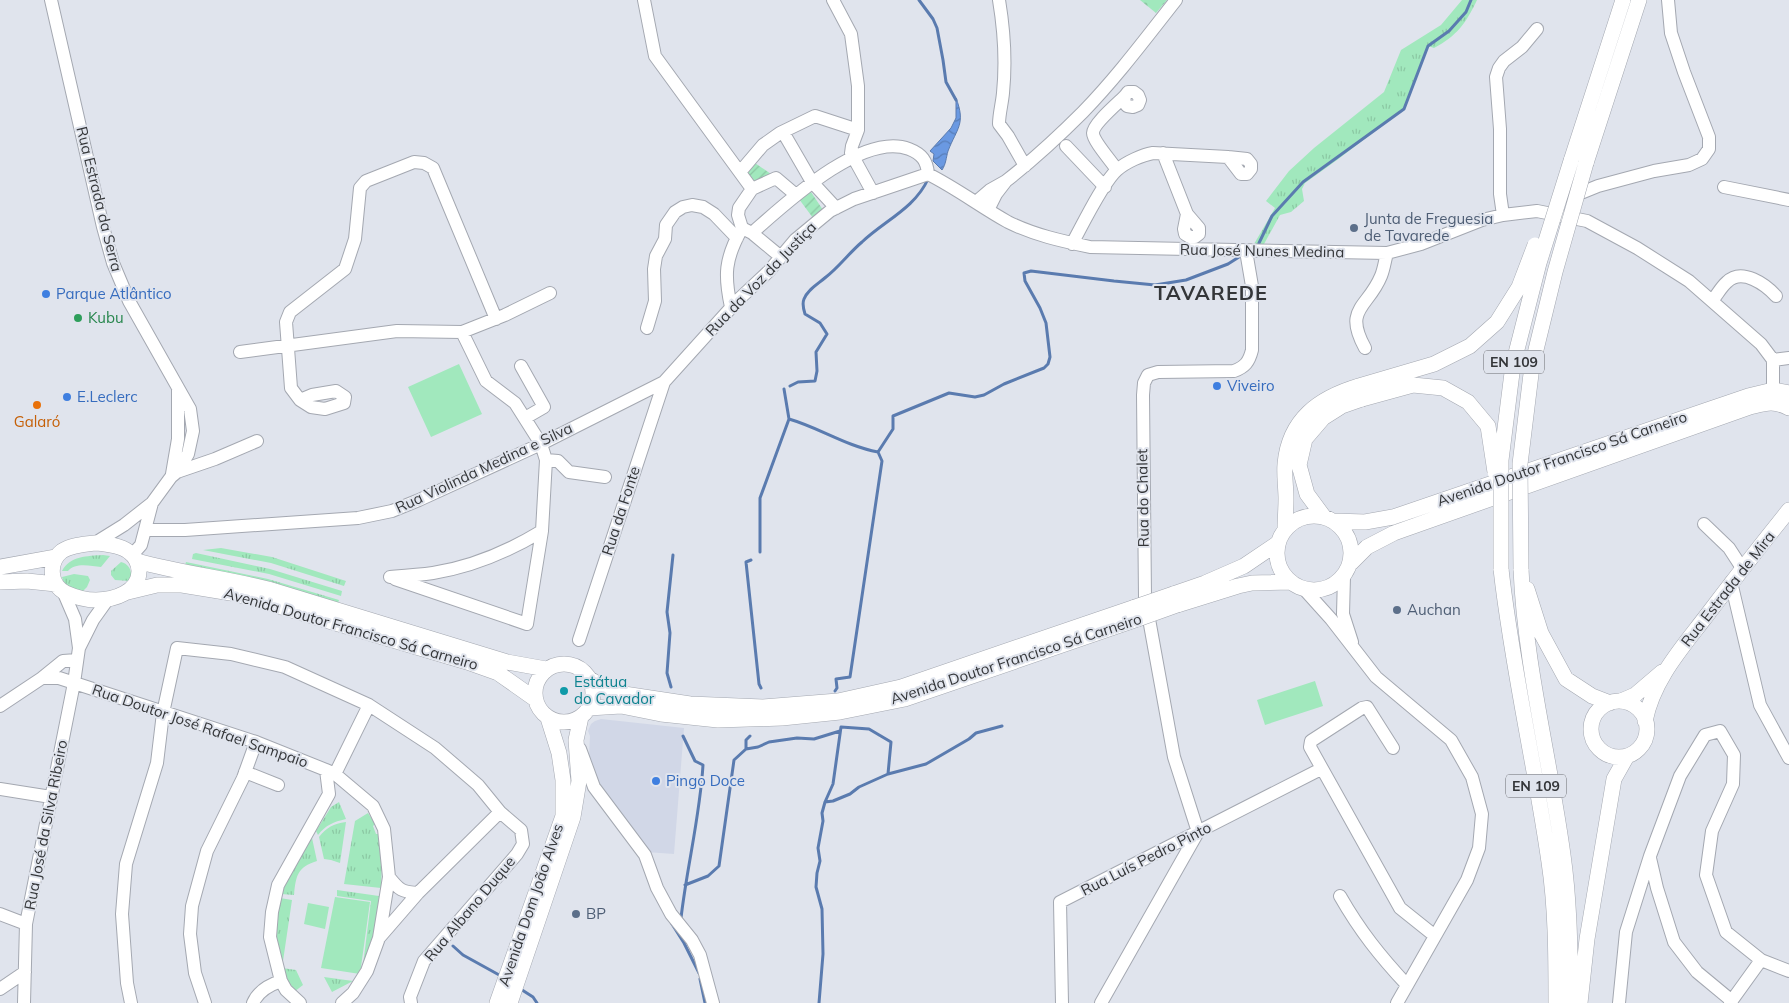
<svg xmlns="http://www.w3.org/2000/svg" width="1789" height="1003" viewBox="0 0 1789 1003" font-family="Mulish,sans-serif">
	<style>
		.built { fill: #d1d7e7 }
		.grass { fill: url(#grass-tufts) }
		.cemetery { fill: url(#cemetery-stones) }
		.garden { fill: url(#garden-furrows) }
		.pitch { fill: #a1e8bd }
		.water { fill: url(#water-waves); stroke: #5a7baf }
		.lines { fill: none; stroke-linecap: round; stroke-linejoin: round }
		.stream { stroke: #5a7baf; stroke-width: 3 }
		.minor-casing { stroke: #a4a8b1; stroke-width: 14 }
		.major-casing { stroke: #a4a8b1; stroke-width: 16 }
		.minor { stroke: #fff; stroke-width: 12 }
		.major { stroke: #fff; stroke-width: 15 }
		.major-bridge-casing { stroke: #a4a8b1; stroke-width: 16; stroke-linecap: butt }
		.major-bridge { stroke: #fff; stroke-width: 15 }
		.service-dot { fill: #5c6f8a; stroke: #e0e4ed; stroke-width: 2 }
		.shop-dot { fill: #3f7fe0; stroke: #e0e4ed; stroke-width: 2 }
		.leisure-dot { fill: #2e9e5b; stroke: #e0e4ed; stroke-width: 2 }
		.food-dot { fill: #e8710a; stroke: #e0e4ed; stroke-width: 2 }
		.culture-dot { fill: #0f9aa8; stroke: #e0e4ed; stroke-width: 2 }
		.labels { text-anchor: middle; stroke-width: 4; stroke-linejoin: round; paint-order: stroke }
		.shield { fill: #e0e4ed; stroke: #686a6f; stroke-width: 1 }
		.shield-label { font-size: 14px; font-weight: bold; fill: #343639 }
		.street-label { font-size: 15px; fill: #343639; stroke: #e0e4ed }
		.service-label { font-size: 15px; fill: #4e5e75; stroke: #e0e4ed; text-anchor: start }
		.shop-label { font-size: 15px; fill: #366cbe; stroke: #e0e4ed; text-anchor: start }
		.leisure-label { font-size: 15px; fill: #27864d; stroke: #e0e4ed; text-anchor: start }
		.food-label { font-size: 15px; fill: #c56008; stroke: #e0e4ed }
		.culture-label { font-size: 15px; fill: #0d838f; stroke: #e0e4ed; text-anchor: start }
		.district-label { font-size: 20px; font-weight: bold; letter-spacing: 1px; fill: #343639; stroke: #e0e4ed }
	</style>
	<defs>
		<pattern id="grass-tufts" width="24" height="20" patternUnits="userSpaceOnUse" patternTransform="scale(1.25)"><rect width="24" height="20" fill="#a1e8bd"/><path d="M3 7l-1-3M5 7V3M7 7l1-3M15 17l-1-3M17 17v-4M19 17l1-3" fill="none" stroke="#8bc8a3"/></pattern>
		<pattern id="cemetery-stones" width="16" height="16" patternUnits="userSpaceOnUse" patternTransform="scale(1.25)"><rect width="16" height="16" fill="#a1e8bd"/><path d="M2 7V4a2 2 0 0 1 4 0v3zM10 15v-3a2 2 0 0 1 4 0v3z" fill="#8bc8a3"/></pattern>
		<pattern id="garden-furrows" width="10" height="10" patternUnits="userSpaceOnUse" patternTransform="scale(1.25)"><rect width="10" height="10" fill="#a1e8bd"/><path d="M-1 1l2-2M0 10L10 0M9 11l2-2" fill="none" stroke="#8bc8a3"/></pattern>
		<pattern id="water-waves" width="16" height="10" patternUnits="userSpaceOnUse" patternTransform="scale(1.25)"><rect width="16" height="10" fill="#6a99e2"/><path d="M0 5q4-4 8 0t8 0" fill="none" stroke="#587eb8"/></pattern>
	</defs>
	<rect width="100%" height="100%" fill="#e0e4ed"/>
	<!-- built -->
	<path class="built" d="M 601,719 L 684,728 L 674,854 L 646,852 L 600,792 L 589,756 L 590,736 L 588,731 L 591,724 L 595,721 Z"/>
	<!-- grass -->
	<path class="grass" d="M 1462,0 L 1477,0 C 1466,23 1457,36 1434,48 L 1428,46 L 1404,109 L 1337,160 L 1305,183 L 1302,189 L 1304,201 L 1291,212 L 1280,215 L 1264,244 L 1254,244 L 1275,208 L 1266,201 L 1289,171 L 1314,148 L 1384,92 L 1401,50 L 1441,25 Z
		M 221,548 L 272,557 L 346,581 L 344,586 L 271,563 L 203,550 Z
		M 196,553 L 270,569 L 342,591 L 341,596 L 269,574 L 192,559 L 193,554 Z
		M 103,555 L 110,556 L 101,567 C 91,566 75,562 68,571 L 62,571 C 70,556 87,556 103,555 Z
		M 121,562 C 130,564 133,573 130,581 L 115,580 L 111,575 L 111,571 Z
		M 186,562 L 268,579 L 339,600 L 337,606 L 184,568 Z
		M 74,574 L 88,576 L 90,580 L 87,587 L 82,592 C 73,590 64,586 62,577 Z
		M 339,802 L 346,819 C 333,822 326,825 318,835 L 316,831 L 331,807 Z
		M 368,813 L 375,824 L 373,826 L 376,834 L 379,834 L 382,860 L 381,888 L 344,884 L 355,821 Z
		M 346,822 L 340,863 L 331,860 L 324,859 L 319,837 C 327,827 333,824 346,822 Z
		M 312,838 L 317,861 C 297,867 296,876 294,895 L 281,894 L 287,877 Z
		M 337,890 L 379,896 L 372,950 L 362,973 L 371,901 L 337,896 Z
		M 280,898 L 292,900 L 283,961 L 279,958 L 276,928 Z
		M 282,968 L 296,970 L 303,985 L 294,992 L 289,986 Z
		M 324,977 L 353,981 L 332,992 Z"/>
	<!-- cemetery -->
	<path class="cemetery" d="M 1140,0 L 1167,0 L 1156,13 Z"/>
	<!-- garden -->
	<path class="garden" d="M 752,161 L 771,174 L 752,189 L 740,172 Z
		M 807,186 L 823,210 L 813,218 L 796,195 Z"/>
	<!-- pitch -->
	<path class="pitch" d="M 459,364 L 482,414 L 431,437 L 408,387 Z
		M 1315,681 L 1323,706 L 1265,725 L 1257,700 Z
		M 335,897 L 370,902 L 360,974 L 321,968 Z
		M 308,903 L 329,907 L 325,929 L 304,924 Z"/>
	<!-- water -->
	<path class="water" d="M 956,98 C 966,124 957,128 948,151 C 946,158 946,164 942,170 L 933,161 L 934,154 L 930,151 L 951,128 L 956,118 Z"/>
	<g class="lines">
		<!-- stream -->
		<path class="stream" d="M 919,0 L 933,19 L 937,28 L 943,60 L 946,82 L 956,100
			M 1259,243 L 1272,216 L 1303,182 L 1404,109 L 1428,46 L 1449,31 L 1466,12 L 1471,0
			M 790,386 L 798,382 L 815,381 L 817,371 L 816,352 L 827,334 L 820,323 L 805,314 C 803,308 802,304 804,299 C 808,289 818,284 826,277 C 839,267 849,253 862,242 C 884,221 915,208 928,179
			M 784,389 L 789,419 C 820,428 846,446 878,452 L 882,461 L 850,677 L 836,679 L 837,688 L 835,691
			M 878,452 L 893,429 L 893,416 L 949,393 L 975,397 L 984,395 L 1004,384 L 1044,368 L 1048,364 L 1050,357 L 1046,323 L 1040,308 L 1025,281 L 1024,273 L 1031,271 L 1114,281 L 1155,285 L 1186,280 L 1228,264 L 1239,257
			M 760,552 L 760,498 L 789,419
			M 751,560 L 746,562 L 759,684 L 761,688
			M 671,687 L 667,673 L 670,633 L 667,612 L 673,555
			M 746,749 L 746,740 L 750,736
			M 825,802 L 833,801 L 850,794 L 859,787 L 888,774 L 926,764 L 969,739 L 976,733 L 1002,726
			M 685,885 L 708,876 L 719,866 L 734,760 L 746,749 L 758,747 L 769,742 L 797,738 L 814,739 L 840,731
			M 681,918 C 687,866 700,816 703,765 L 695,761 L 683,736
			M 672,924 L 684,943 L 699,973
			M 453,946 L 463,955 L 501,976
			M 700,979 L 705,1003
			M 519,988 L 533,997 L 537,1003
			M 819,1003 L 823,954 L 822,909 L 816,887 L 817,873 L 820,861 L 818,848 L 823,821 L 822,813 L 825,802 L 833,784 L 841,727 L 869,729 L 891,742 L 888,774"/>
		<!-- minor casing -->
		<g class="minor-casing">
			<path id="minor" d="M 51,0 L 103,227 L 113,263 L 129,301 L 190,409 L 193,431 L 188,454 L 177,472 L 171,477 L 152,503 L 124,525 L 95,543
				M 644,0 L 655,56 L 752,189
				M 833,0 L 851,34 L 858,86 L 858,130 L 852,146 L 851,153 L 873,193
				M 999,0 C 1004,30 1006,63 1003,93 C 1002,104 999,114 999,124 L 1008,136 L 1025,166
				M 783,132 L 812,182 L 836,208
				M 1066,146 L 1105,187
				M 1163,153 L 1187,214 L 1199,228 L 1199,234 L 1195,237 L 1190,237 L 1185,234 L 1184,229 L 1187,214
				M 1117,170 C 1112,162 1093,141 1093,133 C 1093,124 1118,103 1125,96 L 1128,92 L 1134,92 L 1138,95 L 1140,100 L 1138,105 L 1133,107 L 1127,106 L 1124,102 L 1125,96
				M 740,172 L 763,145 L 780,133 L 815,116 L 858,130
				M 928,174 C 956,188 981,207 1008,222 C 1034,235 1062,241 1090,247 L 1387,253 L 1421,244 L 1482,220 L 1503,215 L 1537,211 L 1587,221 L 1637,248 L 1689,281 L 1761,344 L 1773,360 L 1773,390
				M 1006,181 C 1033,160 1059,136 1083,112 C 1117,77 1146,38 1176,0
				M 1724,187 L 1789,200
				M 1571,197 L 1598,186 L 1654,171 L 1689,165 L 1702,159 L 1709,149 L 1709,137 L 1684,72 L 1671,33 L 1668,0
				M 976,202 L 990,190 L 1006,181 L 996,194 L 988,210
				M 1503,215 L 1500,194 L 1500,129 L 1496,77 L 1499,68 L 1504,61 L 1522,47 L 1537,29
				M 752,233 C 784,205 862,131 909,149 C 922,154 927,161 928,174
				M 1072,244 C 1082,226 1103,182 1117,170 C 1126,162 1142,155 1153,153 L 1228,157 L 1247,159 L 1251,164 L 1251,169 L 1247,174 L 1241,174 L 1228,157
				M 781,257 L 752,233 L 742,228 L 738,215 L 739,208 L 752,189 L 776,178 L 796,195
				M 1712,301 C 1717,295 1721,287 1727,282 C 1742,267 1766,285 1776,296
				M 731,307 C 724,275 725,259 741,230
				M 647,328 L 655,301 L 654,269 L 656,256 L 665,239 L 666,225 L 675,212 L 683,207 L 692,205 L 703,207 L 714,214 L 737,238
				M 1365,348 C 1343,308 1368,308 1381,276 C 1384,269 1385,260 1387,253
				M 240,352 L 397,331 L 462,332 L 505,315 L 550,293
				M 1773,360 L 1789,358
				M 521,366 L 544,407 L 525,418
				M 300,400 L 312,395 L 336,391 L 345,397 L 344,403 L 325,409 L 311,407 L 300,400 L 291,388 L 286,322 L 290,312 L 345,269 L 355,239 L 360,188 L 366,181 L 414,162 L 424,163 L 433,168 L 496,319
				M 546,460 L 558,461 L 569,472 L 605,477
				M 177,472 L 215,459 L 257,441
				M 172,474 L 178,439 L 178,390
				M 1704,524 L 1729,548 L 1742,568
				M 145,530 L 185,530 L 358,518 L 392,511 L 419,500 L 541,444 L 664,382 L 738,300 L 769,271 L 795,240 L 830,211 L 854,199 L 928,174
				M 132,555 L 141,545 L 152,503
				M 1344,576 L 1343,614 L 1352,642
				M 390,577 C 404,576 419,575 433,573 C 471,567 509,551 542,531 L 546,460 L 541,444 L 515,403 L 486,381 L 462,332
				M 395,579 L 527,624 L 542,531
				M 1731,582 L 1760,705 L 1789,758
				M 1304,589 L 1331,619 L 1376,677 L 1451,740 L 1472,777 L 1482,814 L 1479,848 L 1467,880 L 1397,1003
				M 579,640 L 664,382
				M 79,648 L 93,620 L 108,599
				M 77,660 L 63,661 L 42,678 L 59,678 L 256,742 L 326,770 L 335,774 L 373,806 L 384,829 L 389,877 L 379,938 L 367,971 L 353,993 L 342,1003
				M 0,706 L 42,678
				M 1393,748 L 1367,707 L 1362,708 L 1311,741 L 1310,747 L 1400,908 L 1435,936
				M 580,749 L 594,787 L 645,855 L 657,888 L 671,914 L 692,940 L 700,955 L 713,1003
				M 245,772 L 278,785
				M 335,774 L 369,705
				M 0,789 L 51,797
				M 1198,832 L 1174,757 L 1145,597 L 1143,395 L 1144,383 L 1148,375 L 1158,372 L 1234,371 C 1245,367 1249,362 1252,350 L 1252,286 L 1246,251
				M 1650,858 L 1657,888 L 1674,942 L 1697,972 L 1732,1001
				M 389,877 C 399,890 402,892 418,893
				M 1340,896 C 1360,931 1380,956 1407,985
				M 0,914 L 26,924
				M 379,938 L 418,893 L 500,812
				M 0,989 L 25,972
				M 24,1003 L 26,924 L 74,683 L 79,648 L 75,619 L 63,591
				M 131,1003 L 127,983 L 122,914 L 126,864 L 157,763 L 163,713 L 177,648 L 231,654 L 285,667 L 369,705 L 435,748 L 478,785 L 500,812 L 521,830 L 523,844 L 517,854 L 424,961 L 410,997 L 411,1003
				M 205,1003 L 195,973 L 190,934 L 192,906 L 207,851 L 243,778 L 256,742
				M 253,1003 C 258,991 269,985 281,981
				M 300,1003 L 286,990 L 281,981 L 270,937 L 272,912 L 278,885 L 329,794 L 326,770
				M 1062,1003 L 1060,902 L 1321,769
				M 1101,1003 L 1198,832
				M 1619,1003 L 1626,932 L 1650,856 L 1680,776 L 1705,735 L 1720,731 L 1734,755 L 1733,784 L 1712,831 L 1706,875 L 1726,932 L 1761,960 L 1789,971
				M 1730,1003 L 1761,960"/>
		</g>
		<!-- major casing -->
		<g class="major-casing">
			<path id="major" d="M 1571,161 L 1623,0
				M 1586,163 L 1639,0
				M1277 553a37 37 0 1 1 74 0a37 37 0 1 1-74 0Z
				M 1324,517 L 1307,494 L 1299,465 L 1305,439 L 1323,418 L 1342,406 L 1362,399
				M 1334,521 L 1365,522 L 1393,517 L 1748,396 L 1773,390 L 1789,393
				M 1285,530 C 1285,520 1286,509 1286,499 C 1286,487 1284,476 1285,464 C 1289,419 1319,398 1359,386
				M 95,543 C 106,544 120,545 129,552 C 135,556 139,564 139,571 C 139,592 114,600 96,600 C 86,600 75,597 66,593 C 49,585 48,562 62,551 C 71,545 85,544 95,543 Z
				M 137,561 C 180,573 224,578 268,589 L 507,662 L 546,669
				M 1351,563 L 1367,547 L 1394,533 L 1750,407 C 1766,403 1773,400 1789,408
				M 0,567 L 56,557
				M 1501,569 C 1512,668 1535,764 1549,862 C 1556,908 1556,957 1556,1003
				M 1521,569 C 1525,665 1550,759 1563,855 C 1570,904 1570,954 1571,1003
				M 0,582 L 27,581 L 56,584
				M 1527,589 L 1541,633 L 1566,679 L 1592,696 L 1610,703
				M 128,592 L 157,585 L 182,585 L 237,594 L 467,662 L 498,673 L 535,699
				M 1173,594 L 1205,583 L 1244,566 L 1278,543
				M 1177,605 L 1238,586 L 1252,583 L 1291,582
				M535 693a29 29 0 1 1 58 0a29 29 0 1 1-58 0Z
				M 590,679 L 601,686 L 624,694 L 690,704 L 763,707 L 838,701 L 901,687 L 1135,607
				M 1621,701 L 1635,695 L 1662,672
				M1591 729a28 28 0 1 1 56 0a28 28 0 1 1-56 0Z
				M 589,708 L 621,706 L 661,714 L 718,720 L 782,718 L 840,712 L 905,699 L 1138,619
				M 1645,721 C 1653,681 1680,650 1704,619 C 1732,582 1760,546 1789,510
				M 497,1003 L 563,816 L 563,780 L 559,753 L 548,718
				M 510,1003 L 573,817 L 579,781 L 576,740 L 581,717
				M 1580,1003 L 1587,939 L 1614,779 L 1627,756"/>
		</g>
		<!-- minor -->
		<use href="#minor" class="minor"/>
		<!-- major -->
		<use href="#major" class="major"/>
		<!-- major-bridge casing -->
		<g class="major-bridge-casing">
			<path id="major-bridge" d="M 1359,386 L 1434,364 L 1470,346 L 1497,322 L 1519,287 L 1535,245
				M 1362,399 L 1413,385 L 1443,388 L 1468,402 L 1488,426 L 1495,472
				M 1501,569 L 1501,460 L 1513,365 L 1539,263 L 1571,161
				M 1521,569 L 1520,464 L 1532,366 L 1555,272 L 1586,163
				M 1135,607 L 1173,594
				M 1138,619 L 1177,605"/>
		</g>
		<!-- major-bridge -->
		<use href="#major-bridge" class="major-bridge"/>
	</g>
	<!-- markers -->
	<g class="service-dot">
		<circle cx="1354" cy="228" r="5"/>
		<circle cx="1397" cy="610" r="5"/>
		<circle cx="576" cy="914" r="5"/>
	</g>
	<g class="shop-dot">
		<circle cx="46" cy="294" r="5"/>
		<circle cx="1217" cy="386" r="5"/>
		<circle cx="67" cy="397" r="5"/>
		<circle cx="656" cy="781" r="5"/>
	</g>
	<circle class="leisure-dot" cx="78" cy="318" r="5"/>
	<circle class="food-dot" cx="37" cy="405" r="5"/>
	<circle class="culture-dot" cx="564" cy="691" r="5"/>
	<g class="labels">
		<!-- shield labels -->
		<g class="shield">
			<rect x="1484" y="350.5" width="60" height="23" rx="4"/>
			<rect x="1506" y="774.5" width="60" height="23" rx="4"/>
		</g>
		<g class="shield-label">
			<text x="1514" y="367">EN 109</text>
			<text x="1536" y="791">EN 109</text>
		</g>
		<!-- street labels -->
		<g class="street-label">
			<text transform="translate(99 199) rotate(76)" y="5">Rua Estrada da Serra</text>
			<text transform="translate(1262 251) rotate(1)" y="5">Rua José Nunes Medina</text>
			<text transform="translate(761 279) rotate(-46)" y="5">Rua da Voz da Justiça</text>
			<text transform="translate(1562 459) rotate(-19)" y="5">Avenida Doutor Francisco Sá Carneiro</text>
			<text transform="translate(484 468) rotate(-25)" y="5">Rua Violinda Medina e Silva</text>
			<text transform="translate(1143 498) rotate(-91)" y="5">Rua do Chalet</text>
			<text transform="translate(621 511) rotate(-72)" y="5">Rua da Fonte</text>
			<text transform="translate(1728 589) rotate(-52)" y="5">Rua Estrada de Mira</text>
			<text transform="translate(351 629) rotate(16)" y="5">Avenida Doutor Francisco Sá Carneiro</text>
			<text transform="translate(1016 659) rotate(-18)" y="5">Avenida Doutor Francisco Sá Carneiro</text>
			<text transform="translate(200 726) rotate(19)" y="5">Rua Doutor José Rafael Sampaio</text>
			<text transform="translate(46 825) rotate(-79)" y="5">Rua José da Silva Ribeiro</text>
			<text transform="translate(1146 859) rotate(-27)" y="5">Rua Luís Pedro Pinto</text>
			<text transform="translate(531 905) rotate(-71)" y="5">Avenida Dom João Alves</text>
			<text transform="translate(470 909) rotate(-50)" y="5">Rua Albano Duque</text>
		</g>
		<!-- service labels -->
		<g class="service-label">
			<text x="1364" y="224">Junta de Freguesia<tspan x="1364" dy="17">de Tavarede</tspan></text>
			<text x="1407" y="615">Auchan</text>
			<text x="586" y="919">BP</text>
		</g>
		<!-- shop labels -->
		<g class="shop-label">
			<text x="56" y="299">Parque Atlântico</text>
			<text x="1227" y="391">Viveiro</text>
			<text x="77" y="402">E.Leclerc</text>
			<text x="666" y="786">Pingo Doce</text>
		</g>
		<!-- leisure labels -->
		<g class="leisure-label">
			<text x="88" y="323">Kubu</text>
		</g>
		<!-- food labels -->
		<g class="food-label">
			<text x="37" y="427">Galaró</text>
		</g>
		<!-- culture labels -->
		<g class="culture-label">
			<text x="574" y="687">Estátua<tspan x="574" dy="17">do Cavador</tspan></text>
		</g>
		<!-- district labels -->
		<g class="district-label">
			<text x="1211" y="300">TAVAREDE</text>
		</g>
	</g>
</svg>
